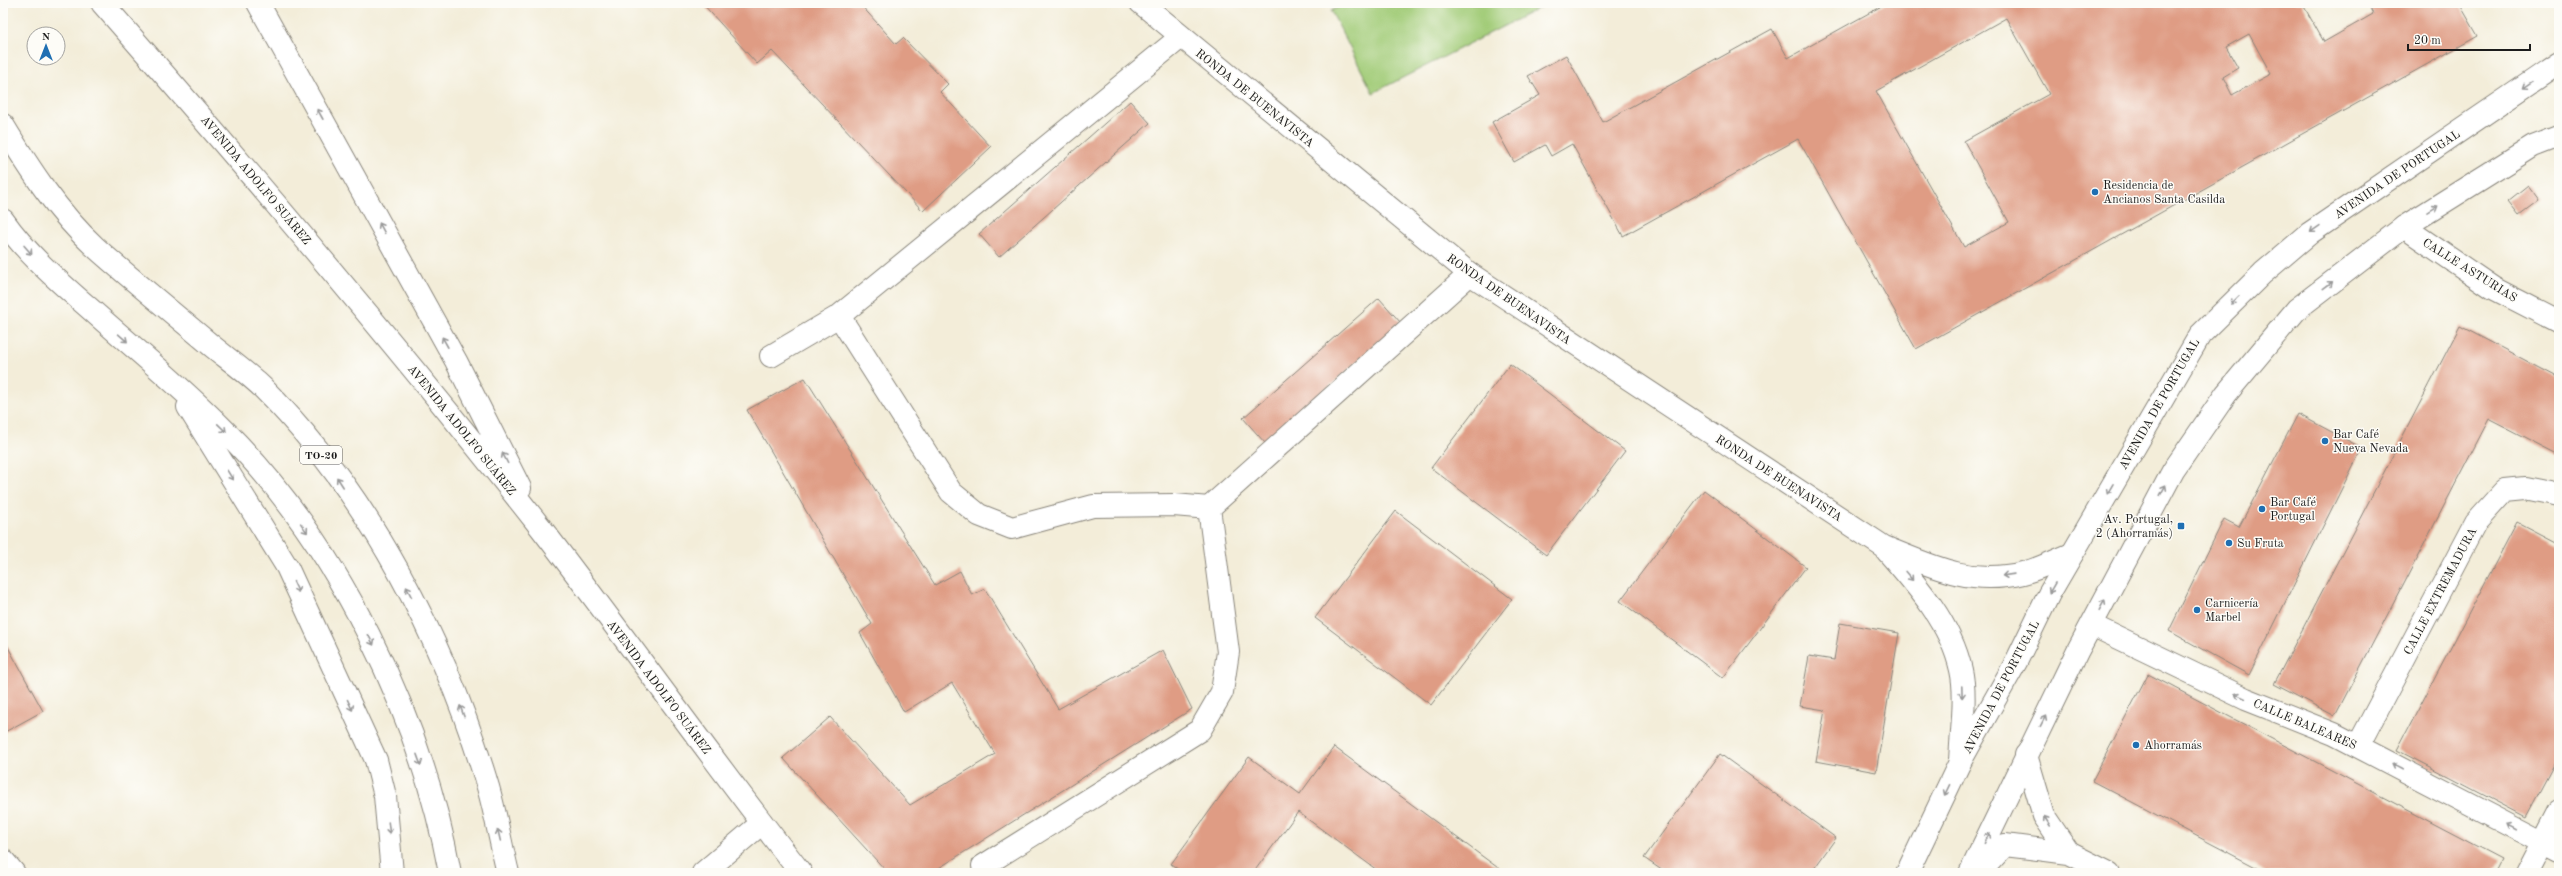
<svg xmlns="http://www.w3.org/2000/svg" width="2562" height="876" viewBox="0 0 2562 876" font-family="'Old Standard TT',serif">
	<style>
		.green { fill: #a2cc78; stroke: #5f744a }
		.building { fill: #df9c84; fill-rule: evenodd }
		.lines { fill: none; stroke-linecap: round; stroke-linejoin: round }
		.lane-casing { stroke: #88847a; stroke-width: 24 }
		.street-casing { stroke: #88847a; stroke-width: 24 }
		.secondary-casing { stroke: #88847a; stroke-width: 24 }
		.primary-casing { stroke: #88847a; stroke-width: 24 }
		.highway-casing { stroke: #88847a; stroke-width: 24 }
		.lane { stroke: #fff; stroke-width: 22 }
		.street { stroke: #fff; stroke-width: 22 }
		.secondary { stroke: #fff; stroke-width: 22 }
		.primary { stroke: #fff; stroke-width: 22 }
		.highway { stroke: #fff; stroke-width: 22 }
		.oneway { stroke: #999 }
		.poi-dot { fill: #1f6fb2; stroke: #fdfcf7; stroke-width: 1.5 }
		.labels { text-anchor: middle; stroke-width: 3; stroke-linejoin: round; paint-order: stroke }
		.shield { fill: #fdfcf7; stroke: #605f5e; stroke-width: 1 }
		.shield-label { font-size: 11px; font-weight: bold; fill: #1c1c1c }
		.street-label { font-size: 12px; fill: #1c1c1c; stroke: #fdfcf7 }
		.poi-label { font-size: 12px; fill: #1c1c1c; stroke: #fdfcf7; text-anchor: start }
	</style>
	<rect width="100%" height="100%" fill="#fdfcf7"/>
	<filter id="ink" filterUnits="userSpaceOnUse"><feTurbulence type="fractalNoise" baseFrequency=".025" numOctaves="2"/><feDisplacementMap in="SourceGraphic" scale="8" xChannelSelector="R" yChannelSelector="G"/><feConvolveMatrix kernelMatrix="1 2 1 2 8 2 1 2 1" color-interpolation-filters="sRGB"/></filter>
	<filter id="wash" filterUnits="userSpaceOnUse"><feTurbulence type="fractalNoise" baseFrequency=".012" numOctaves="4" result="noise"/><feDisplacementMap in="SourceGraphic" scale="16" xChannelSelector="R" yChannelSelector="G"/><feGaussianBlur stdDeviation="0.9" result="paint"/><feColorMatrix in="noise" values="0 0 0 0 0 0 0 0 0 0 0 0 0 0 0 0 0 1.4 0 .05"/><feComposite in="paint" operator="in"/></filter>
	<g filter="url(#wash)">
		<rect width="100%" height="100%" fill="#f3edd9"/>
		<!-- green -->
		<path class="green" d="M 1346,3 L 1549,3 L 1373,93 L 1331,11 Z"/>
		<g id="blocks">
			<!-- building -->
			<path class="building" d="M 702,3 L 859,3 L 896,44 L 903,38 L 948,84 L 940,92 L 991,147 L 923,211 L 772,51 L 757,64 Z
				M 1887,3 L 2302,3 L 2324,42 L 2373,14 L 2367,3 L 2459,3 L 2478,36 L 1916,349 L 1798,139 L 1623,236 L 1572,144 L 1551,156 L 1545,145 L 1514,162 L 1492,122 L 1540,95 L 1528,76 L 1566,55 L 1603,122 L 1772,29 L 1788,58 ZM 2006,18 L 2049,94 L 1964,141 L 2009,222 L 1964,247 L 1876,91 ZM 2249,34 L 2271,74 L 2232,95 L 2223,77 L 2238,68 L 2226,47 Z
				M 1130,101 L 1150,123 L 999,257 L 979,234 Z
				M 2528,185 L 2539,200 L 2519,215 L 2508,201 Z
				M 1379,298 L 1401,323 L 1265,443 L 1243,418 Z
				M 2460,326 L 2559,378 L 2559,455 L 2489,419 L 2335,716 L 2274,684 Z
				M 1510,364 L 1625,451 L 1546,555 L 1431,468 Z
				M 805,378 L 935,585 L 960,571 L 972,595 L 985,589 L 1058,709 L 1163,650 L 1192,709 L 931,873 L 888,873 L 783,758 L 830,717 L 910,805 L 995,754 L 952,683 L 904,712 L 860,633 L 872,624 L 747,410 Z
				M 2298,414 L 2362,448 L 2249,675 L 2169,631 L 2224,519 L 2239,527 Z
				M 1704,490 L 1806,567 L 1723,678 L 1620,601 Z
				M 1396,511 L 1512,599 L 1431,705 L 1315,618 Z
				M 2517,522 L 2559,544 L 2559,755 L 2526,817 L 2397,750 Z
				M 1840,623 L 1899,633 L 1876,772 L 1816,761 L 1825,710 L 1800,706 L 1809,656 L 1834,660 Z
				M 3,638 L 43,711 L 3,733 Z
				M 2148,674 L 2501,859 L 2494,873 L 2267,873 L 2092,781 Z
				M 1334,747 L 1505,873 L 1381,873 L 1298,812 L 1253,873 L 1183,873 L 1171,864 L 1249,757 L 1300,794 Z
				M 1720,754 L 1836,838 L 1811,873 L 1666,873 L 1644,858 Z"/>
		</g>
	</g>
	<g filter="url(#ink)">
		<use href="#blocks" fill-opacity="0" stroke="#88847a" stroke-width="1"/>
		<g class="lines">
			<!-- lane casing -->
			<g class="lane-casing">
				<path id="lane" d="M 839,316 L 951,492 L 979,515 L 1012,528 L 1093,506 L 1174,505 L 1209,508 L 1470,274
					M 771,356 L 839,316 L 1181,37
					M 983,866 L 1200,730 L 1222,692 L 1228,652 L 1209,508
					M 703,873 L 762,823"/>
			</g>
			<!-- street casing -->
			<g class="street-casing">
				<path id="street" d="M 1141,3 L 1470,274 L 1884,547 C 1931,566 1970,586 2023,573 C 2039,569 2056,560 2072,554
					M 2404,227 L 2493,288 L 2559,322
					M 1887,551 C 1917,585 1951,624 1961,670 C 1967,696 1961,734 1960,762
					M 2092,625 L 2246,699 L 2334,734 L 2559,851
					M 2358,746 L 2476,522 L 2505,490 L 2525,488 L 2559,495
					M 2026,755 L 2044,816 L 2069,853
					M 1979,873 L 2005,845 L 2069,853 L 2109,873
					M 2527,873 L 2559,811"/>
			</g>
			<!-- secondary casing -->
			<g class="secondary-casing">
				<path id="secondary" d="M 3,860 L 14,873"/>
			</g>
			<!-- primary casing -->
			<g class="primary-casing">
				<path id="primary" d="M 102,3 C 253,175 400,349 541,528 C 629,642 712,760 801,873
					M 258,3 L 456,361 L 520,488
					M 1907,873 L 1960,762 L 2016,662 L 2049,594 L 2200,335 L 2263,273 L 2310,233 L 2559,63
					M 1970,873 L 2078,650 L 2173,471 L 2226,394 L 2297,309 L 2404,227 L 2533,146 L 2559,136"/>
			</g>
			<!-- highway casing -->
			<g class="highway-casing">
				<path id="highway" d="M 3,125 C 29,168 58,213 95,247 C 133,281 173,313 212,346 C 228,359 246,372 262,387 C 370,495 445,642 488,787 C 496,815 501,845 508,873
					M 3,220 C 29,257 63,285 97,315 C 140,353 184,389 224,430 C 338,543 421,716 450,873
					M 188,407 L 287,567 L 376,760 L 385,796 L 392,873"/>
			</g>
			<!-- lane -->
			<use href="#lane" class="lane"/>
			<!-- street -->
			<use href="#street" class="street"/>
			<!-- secondary -->
			<use href="#secondary" class="secondary"/>
			<!-- primary -->
			<use href="#primary" class="primary"/>
			<!-- highway -->
			<use href="#highway" class="highway"/>
		</g>
		<!-- one-way arrows -->
		<defs><path id="oneway-shaft" d="M-6 0H5M1.5-3L5.5 0L1.5 3" fill="none" stroke-width="1.6" stroke-linecap="round" stroke-linejoin="round"/></defs>
		<g class="oneway">
			<use href="#oneway-shaft" transform="translate(2527 85) rotate(146)"/>
			<use href="#oneway-shaft" transform="translate(320 114) rotate(-119)"/>
			<use href="#oneway-shaft" transform="translate(2433 209) rotate(-32)"/>
			<use href="#oneway-shaft" transform="translate(382 228) rotate(-118)"/>
			<use href="#oneway-shaft" transform="translate(2315 229) rotate(145)"/>
			<use href="#oneway-shaft" transform="translate(28 250) rotate(49)"/>
			<use href="#oneway-shaft" transform="translate(2328 285) rotate(-37)"/>
			<use href="#oneway-shaft" transform="translate(2235 300) rotate(135)"/>
			<use href="#oneway-shaft" transform="translate(123 338) rotate(41)"/>
			<use href="#oneway-shaft" transform="translate(445 342) rotate(-119)"/>
			<use href="#oneway-shaft" transform="translate(222 428) rotate(44)"/>
			<use href="#oneway-shaft" transform="translate(505 458) rotate(-117)"/>
			<use href="#oneway-shaft" transform="translate(230 475) rotate(58)"/>
			<use href="#oneway-shaft" transform="translate(340 482) rotate(-123)"/>
			<use href="#oneway-shaft" transform="translate(2110 489) rotate(120)"/>
			<use href="#oneway-shaft" transform="translate(2163 490) rotate(-62)"/>
			<use href="#oneway-shaft" transform="translate(304 528) rotate(55)"/>
			<use href="#oneway-shaft" transform="translate(2008 575) rotate(172)"/>
			<use href="#oneway-shaft" transform="translate(1909 576) rotate(50)"/>
			<use href="#oneway-shaft" transform="translate(296 587) rotate(65)"/>
			<use href="#oneway-shaft" transform="translate(2052 588) rotate(120)"/>
			<use href="#oneway-shaft" transform="translate(409 592) rotate(-117)"/>
			<use href="#oneway-shaft" transform="translate(2102 605) rotate(-62)"/>
			<use href="#oneway-shaft" transform="translate(371 640) rotate(63)"/>
			<use href="#oneway-shaft" transform="translate(1962 692) rotate(88)"/>
			<use href="#oneway-shaft" transform="translate(2240 696) rotate(-155)"/>
			<use href="#oneway-shaft" transform="translate(350 705) rotate(65)"/>
			<use href="#oneway-shaft" transform="translate(462 711) rotate(-110)"/>
			<use href="#oneway-shaft" transform="translate(2043 721) rotate(-63)"/>
			<use href="#oneway-shaft" transform="translate(419 760) rotate(70)"/>
			<use href="#oneway-shaft" transform="translate(2397 767) rotate(-152)"/>
			<use href="#oneway-shaft" transform="translate(1947 790) rotate(116)"/>
			<use href="#oneway-shaft" transform="translate(2047 821) rotate(-123)"/>
			<use href="#oneway-shaft" transform="translate(2512 827) rotate(-152)"/>
			<use href="#oneway-shaft" transform="translate(389 828) rotate(83)"/>
			<use href="#oneway-shaft" transform="translate(499 835) rotate(-103)"/>
			<use href="#oneway-shaft" transform="translate(1987 838) rotate(-64)"/>
		</g>
	</g>
	<!-- markers -->
	<g class="poi-dot">
		<circle cx="2095" cy="192" r="4"/>
		<circle cx="2325" cy="441" r="4"/>
		<circle cx="2262" cy="509" r="4"/>
		<rect x="2177" y="522" width="8" height="8" rx="2"/>
		<circle cx="2229" cy="543" r="4"/>
		<circle cx="2197" cy="610" r="4"/>
		<circle cx="2136" cy="745" r="4"/>
	</g>
	<g class="labels">
		<!-- shield labels -->
		<rect class="shield" x="300" y="446" width="42" height="18" rx="3"/>
		<g class="shield-label">
			<text x="321" y="459">TO-20</text>
		</g>
		<!-- street labels -->
		<g class="street-label">
			<text transform="translate(1255 98) rotate(39)" y="4">RONDA DE BUENAVISTA</text>
			<text transform="translate(2397 174) rotate(-34)" y="4">AVENIDA DE PORTUGAL</text>
			<text transform="translate(256 180) rotate(50)" y="4">AVENIDA ADOLFO SUÁREZ</text>
			<text transform="translate(2470 270) rotate(32)" y="4">CALLE ASTURIAS</text>
			<text transform="translate(1509 299) rotate(35)" y="4">RONDA DE BUENAVISTA</text>
			<text transform="translate(2159 404) rotate(-60)" y="4">AVENIDA DE PORTUGAL</text>
			<text transform="translate(462 430) rotate(51)" y="4">AVENIDA ADOLFO SUÁREZ</text>
			<text transform="translate(1779 478) rotate(33)" y="4">RONDA DE BUENAVISTA</text>
			<text transform="translate(2440 591) rotate(-62)" y="4">CALLE EXTREMADURA</text>
			<text transform="translate(659 687) rotate(53)" y="4">AVENIDA ADOLFO SUÁREZ</text>
			<text transform="translate(2001 687) rotate(-62)" y="4">AVENIDA DE PORTUGAL</text>
			<text transform="translate(2305 724) rotate(23)" y="4">CALLE BALEARES</text>
		</g>
		<!-- poi labels -->
		<g class="poi-label">
			<text x="2103" y="189">Residencia de<tspan x="2103" dy="14">Ancianos Santa Casilda</tspan></text>
			<text x="2333" y="438">Bar Café<tspan x="2333" dy="14">Nueva Nevada</tspan></text>
			<text x="2270" y="506">Bar Café<tspan x="2270" dy="14">Portugal</tspan></text>
			<text x="2173" y="523" text-anchor="end">Av. Portugal,<tspan x="2173" dy="14">2 (Ahorramás)</tspan></text>
			<text x="2237" y="547">Su Fruta</text>
			<text x="2205" y="607">Carnicería<tspan x="2205" dy="14">Marbel</tspan></text>
			<text x="2144" y="749">Ahorramás</text>
		</g>
	</g>
	<!-- margin -->
	<rect width="2562" height="876" fill="none" stroke="#fdfcf7" stroke-width="16"/>
	<!-- north arrow -->
	<g transform="translate(46 46)"><circle r="19" fill="#fdfcf7" stroke="#a3a29f"/>
	<path d="M0-3L7 15L0 10L-7 15Z" fill="#1f6fb2"/>
	<text y="-6" font-size="11" font-weight="bold" text-anchor="middle" fill="#1c1c1c">N</text>
	</g>
	<!-- scale -->
	<path d="M2408 44v6h122v-6" fill="none" stroke="#1c1c1c" stroke-width="2"/>
	<text x="2414" y="44" font-size="12" fill="#1c1c1c" stroke="#fdfcf7" stroke-width="3" paint-order="stroke">20 m</text>
</svg>
